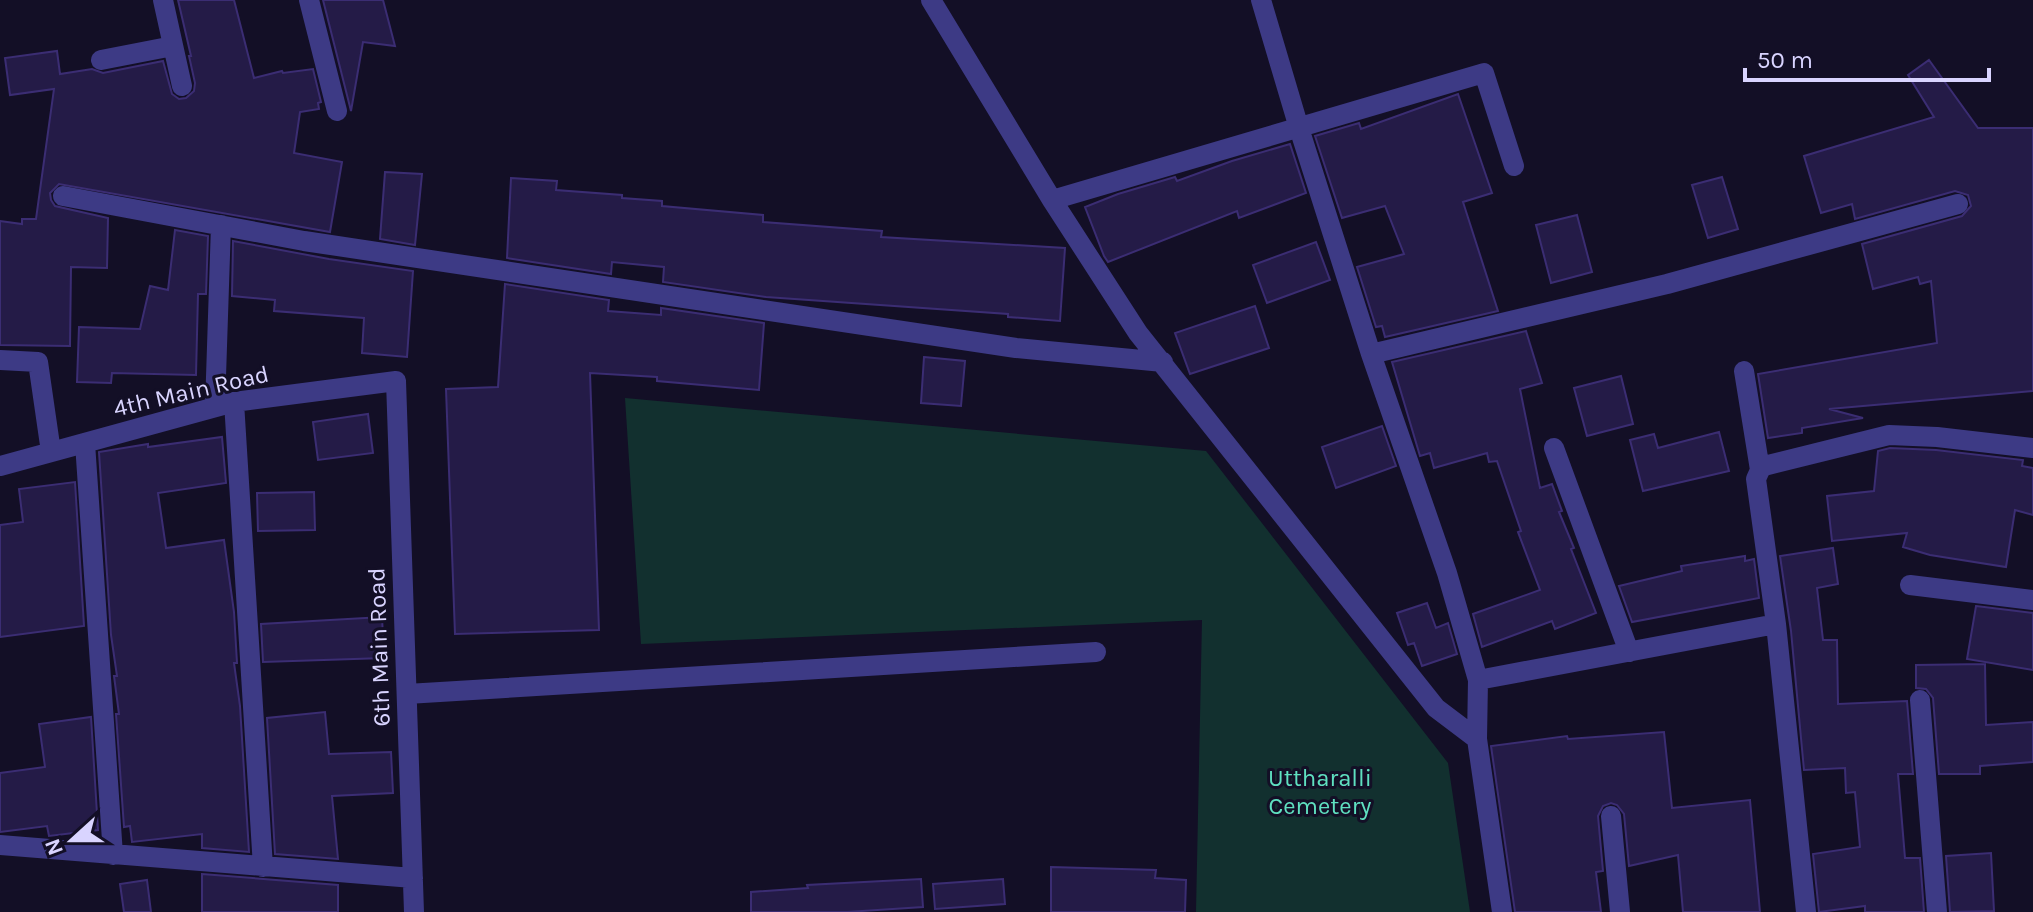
<svg xmlns="http://www.w3.org/2000/svg" width="2033" height="912" viewBox="0 0 2033 912" font-family="Karla,sans-serif">
	<style>
		.green { fill: #12302f }
		.building { fill: #241b47; stroke: #3b2d73; stroke-width: 2 }
		.lines { fill: none; stroke-linecap: round; stroke-linejoin: round }
		.minor { stroke: #3d3a85; stroke-width: 20 }
		.labels { text-anchor: middle; stroke-width: 6; stroke-linejoin: round; paint-order: stroke }
		.street-label { font-size: 24px; fill: #d9d4ff; stroke: #130f26 }
		.park-label { font-size: 24px; fill: #5fe0c0; stroke: #130f26 }
	</style>
	<rect width="100%" height="100%" fill="#130f26"/>
	<!-- green -->
	<path class="green" d="M 625,398 L 1206,451 L 1448,763 L 1470,912 L 1196,912 L 1202,620 L 641,644 Z"/>
	<!-- building -->
	<path class="building" d="M 178,0 L 234,0 L 254,78 L 282,71 L 283,73 L 313,69 L 321,102 L 318,103 L 319,109 L 300,112 L 294,153 L 342,162 L 330,232 L 59,184 L 50,193 L 51,200 L 55,206 L 108,218 L 107,268 L 71,267 L 70,346 L 0,345 L 0,221 L 22,224 L 22,219 L 36,219 L 54,89 L 10,95 L 5,58 L 57,51 L 60,74 L 92,69 L 103,73 L 163,61 L 172,94 L 179,99 L 186,98 L 194,91 L 195,83 L 189,56 L 191,56 Z
		M 323,0 L 383,0 L 395,46 L 363,42 L 351,111 Z
		M 1929,60 L 1978,128 L 2033,128 L 2033,391 L 1829,409 L 1863,418 L 1802,428 L 1802,433 L 1768,438 L 1758,374 L 1937,343 L 1931,281 L 1920,284 L 1918,277 L 1873,289 L 1862,244 L 1962,216 L 1971,206 L 1968,195 L 1955,191 L 1855,219 L 1852,204 L 1821,213 L 1804,156 L 1934,117 L 1908,75 Z
		M 1458,94 L 1492,193 L 1463,202 L 1498,311 L 1385,337 L 1382,326 L 1376,327 L 1357,267 L 1404,254 L 1385,206 L 1342,218 L 1315,136 L 1359,123 L 1361,129 Z
		M 1290,144 L 1306,193 L 1239,218 L 1237,211 L 1108,262 L 1104,256 L 1085,207 L 1118,194 L 1175,177 L 1177,181 L 1232,161 Z
		M 385,172 L 422,174 L 415,245 L 380,239 Z
		M 1722,177 L 1738,229 L 1708,238 L 1692,185 Z
		M 511,178 L 557,181 L 556,190 L 622,195 L 622,198 L 662,201 L 662,206 L 763,215 L 763,222 L 882,231 L 881,237 L 1065,248 L 1060,321 L 1008,317 L 1008,314 L 766,297 L 663,282 L 664,267 L 612,262 L 611,274 L 507,258 Z
		M 1577,215 L 1592,272 L 1551,283 L 1536,225 Z
		M 175,230 L 208,236 L 206,294 L 198,294 L 196,375 L 112,373 L 111,383 L 77,382 L 79,327 L 140,329 L 150,286 L 168,290 Z
		M 233,241 L 329,259 L 413,271 L 407,357 L 362,353 L 364,318 L 274,311 L 275,300 L 232,296 Z
		M 1316,242 L 1330,280 L 1267,303 L 1253,265 Z
		M 505,284 L 609,300 L 608,311 L 661,315 L 661,308 L 764,323 L 759,390 L 657,381 L 657,377 L 590,373 L 599,630 L 455,634 L 446,389 L 498,387 Z
		M 1255,306 L 1269,348 L 1190,374 L 1175,333 Z
		M 1526,331 L 1542,383 L 1520,389 L 1540,488 L 1552,484 L 1562,511 L 1559,512 L 1574,548 L 1571,549 L 1596,613 L 1555,629 L 1552,621 L 1482,647 L 1473,614 L 1540,590 L 1518,532 L 1521,531 L 1497,461 L 1489,462 L 1487,453 L 1434,468 L 1430,453 L 1420,456 L 1392,362 Z
		M 924,357 L 965,361 L 961,406 L 921,403 Z
		M 1621,376 L 1633,424 L 1587,436 L 1574,388 Z
		M 368,414 L 373,453 L 318,460 L 313,422 Z
		M 1382,426 L 1396,466 L 1336,488 L 1322,447 Z
		M 1719,432 L 1729,471 L 1643,491 L 1630,440 L 1654,434 L 1658,448 Z
		M 222,437 L 226,483 L 158,493 L 166,548 L 224,540 L 234,612 L 237,663 L 234,663 L 240,706 L 249,852 L 202,848 L 202,834 L 132,842 L 130,826 L 124,827 L 116,714 L 119,714 L 114,676 L 117,676 L 111,635 L 99,452 L 148,444 L 148,447 Z
		M 1890,448 L 1936,450 L 2023,460 L 2022,466 L 2033,468 L 2033,515 L 2015,510 L 2006,567 L 1930,555 L 1903,547 L 1907,533 L 1832,541 L 1827,496 L 1874,491 L 1878,451 Z
		M 75,482 L 84,626 L 0,637 L 0,525 L 23,522 L 19,489 Z
		M 314,492 L 315,530 L 258,531 L 257,493 Z
		M 1833,548 L 1838,584 L 1817,588 L 1823,640 L 1837,640 L 1838,704 L 1907,701 L 1913,774 L 1898,774 L 1905,858 L 1920,858 L 1924,912 L 1865,912 L 1865,906 L 1819,912 L 1813,854 L 1860,847 L 1855,792 L 1846,793 L 1845,768 L 1804,770 L 1791,631 L 1780,556 Z
		M 1745,556 L 1745,561 L 1754,559 L 1759,598 L 1632,622 L 1619,586 L 1682,571 L 1681,566 Z
		M 1427,603 L 1436,628 L 1448,623 L 1457,654 L 1422,666 L 1414,643 L 1408,645 L 1397,613 Z
		M 1976,606 L 2033,613 L 2033,670 L 1967,659 Z
		M 382,617 L 384,658 L 263,662 L 261,624 Z
		M 1985,664 L 1986,725 L 2033,722 L 2033,762 L 1980,766 L 1980,774 L 1939,774 L 1933,698 L 1926,689 L 1916,688 L 1916,665 Z
		M 325,712 L 329,754 L 391,752 L 393,793 L 332,796 L 338,859 L 275,854 L 267,718 Z
		M 91,717 L 98,830 L 49,836 L 47,826 L 0,832 L 0,773 L 45,767 L 39,724 Z
		M 1664,732 L 1672,808 L 1750,800 L 1760,912 L 1683,912 L 1678,855 L 1629,866 L 1624,814 L 1617,805 L 1611,803 L 1603,806 L 1598,816 L 1603,871 L 1596,872 L 1601,912 L 1515,912 L 1491,746 L 1567,736 L 1568,739 Z
		M 1991,853 L 1994,911 L 1950,912 L 1946,856 Z
		M 1051,867 L 1156,870 L 1155,878 L 1186,880 L 1185,912 L 1051,912 Z
		M 202,874 L 338,885 L 338,912 L 202,912 Z
		M 921,879 L 923,907 L 847,912 L 751,912 L 751,892 L 808,888 L 807,885 Z
		M 1003,879 L 1005,904 L 935,909 L 933,884 Z
		M 147,880 L 151,912 L 124,912 L 120,884 Z"/>
	<g class="lines">
		<!-- minor -->
		<path class="minor" d="M 163,0 L 182,86
			M 309,0 L 337,111
			M 931,0 L 1052,200 L 1138,333 L 1436,708 L 1477,739
			M 1261,0 L 1299,128 L 1371,354 L 1447,573 L 1478,680 L 1477,739 L 1502,912
			M 101,60 L 173,46
			M 63,196 L 304,241 L 1016,348 L 1163,362
			M 1052,200 L 1484,73 L 1514,166
			M 1371,354 L 1667,284 L 1958,204
			M 0,360 L 38,362 L 51,452
			M 1744,371 L 1760,470 L 1756,479 L 1776,624 L 1806,912
			M 234,402 L 263,867
			M 215,407 L 221,225
			M 85,443 L 113,855
			M 1554,448 L 1629,652
			M 0,466 L 234,402 L 396,381 L 414,912
			M 1760,470 L 1764,466 L 1889,435 L 1937,437 L 2033,448
			M 1910,585 L 2033,600
			M 1478,680 L 1776,624
			M 407,694 L 1096,652
			M 1920,700 L 1937,912
			M 1611,816 L 1620,912
			M 0,845 L 413,878"/>
	</g>
	<g class="labels">
		<!-- street labels -->
		<g class="street-label">
			<text transform="translate(191 391) rotate(-13)" y="8">4th Main Road</text>
			<text transform="translate(379 647) rotate(-92)" y="8">6th Main Road</text>
		</g>
		<!-- park labels -->
		<g class="park-label">
			<text x="1320" y="786">Uttharalli<tspan x="1320" dy="28">Cemetery</tspan></text>
		</g>
	</g>
	<!-- north arrow -->
	<g transform="translate(72 840) rotate(249)" stroke="#130f26" stroke-width="6" paint-order="stroke">
	<path d="M0-6L14 30L0 20L-14 30Z" fill="#d9d4ff"/>
	<text y="-12" font-size="22" font-weight="bold" text-anchor="middle" fill="#d9d4ff">N</text>
	</g>
	<!-- scale -->
	<path d="M1745 68v12h244v-12" fill="none" stroke="#d9d4ff" stroke-width="4"/>
	<text x="1757" y="68" font-size="24" fill="#d9d4ff" stroke="#130f26" stroke-width="6" paint-order="stroke">50 m</text>
</svg>
